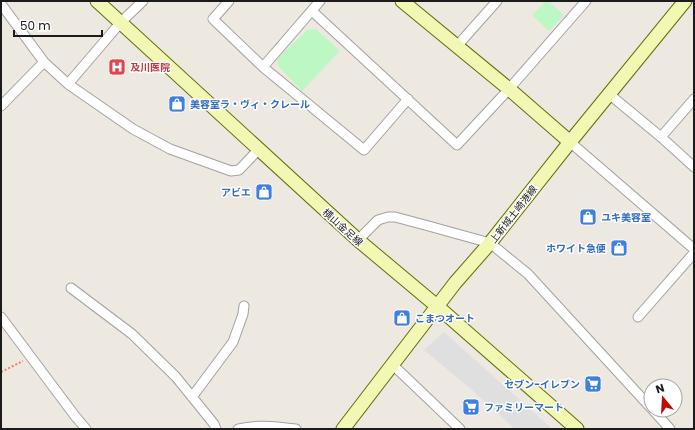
<svg xmlns="http://www.w3.org/2000/svg" width="695" height="430" viewBox="0 0 695 430" font-family="Poppins,'Noto Sans JP',sans-serif">
	<style>
		.park { fill: #bdf7c3 }
		.parking { fill: #dfdfdf }
		.lines { fill: none; stroke-linecap: round; stroke-linejoin: round }
		.street-casing { stroke: #a2a2a2; stroke-width: 11 }
		.secondary-casing { stroke: #606d07; stroke-width: 15 }
		.path { stroke: #f67a69; stroke-width: 2; stroke-dasharray: 2 2; stroke-linecap: butt }
		.street { stroke: #fff; stroke-width: 9 }
		.secondary { stroke: #f2f7b4; stroke-width: 13 }
		.labels { text-anchor: middle; stroke-width: 3; stroke-linejoin: round; paint-order: stroke }
		.health-label { font-size: 10px; font-weight: bold; fill: #be3a42; stroke: #fff; text-anchor: start }
		.shop-label { font-size: 10px; font-weight: bold; fill: #366cbe; stroke: #fff; text-anchor: start }
		.street-label { font-size: 10px; fill: #1b1b1b; stroke: #fff }
	</style>
	<rect width="100%" height="100%" fill="#ede9e1"/>
	<!-- park -->
	<path class="park" d="M 546,1 L 548,1 L 564,15 L 549,31 L 532,15 Z
		M 316,29 L 340,51 L 302,91 L 278,66 L 277,59 L 307,30 Z"/>
	<!-- parking -->
	<path class="parking" d="M 444,332 L 550,427 L 549,429 L 515,429 L 472,390 L 424,350 Z"/>
	<g class="lines">
		<!-- street casing -->
		<g class="street-casing">
			<path id="street" d="M 229,1 L 213,19 L 263,67 L 364,150 L 408,99
				M 1,4 L 44,62 L 68,84 L 133,129 L 170,149 L 231,171 L 239,170 L 259,149
				M 312,11 L 457,145 L 509,89 L 586,1
				M 457,46 L 497,1
				M 263,67 L 320,1
				M 68,84 L 121,22 L 143,1
				M 609,94 L 661,137 L 694,167
				M 1,106 L 44,62
				M 661,137 L 694,99
				M 570,142 L 694,249
				M 358,240 L 378,220 L 388,217 L 395,217 L 425,225 L 490,243 L 528,274 L 651,408
				M 71,288 L 132,334 L 176,377 L 214,424 L 216,429
				M 1,317 L 75,416 L 86,429
				M 638,317 L 694,253
				M 393,365 L 460,429
				M 192,397 L 233,342 L 243,314 L 244,306
				M 653,410 L 670,429
				M 238,429 C 257,424 277,427 296,429"/>
		</g>
		<!-- secondary casing -->
		<g class="secondary-casing">
			<path id="secondary" d="M 97,1 L 358,240 L 438,307 L 577,429
				M 402,1 L 509,89 L 570,142
				M 343,429 L 455,283 L 490,243 L 570,142 L 685,1"/>
		</g>
		<!-- path -->
		<path class="path" d="M 1,372 L 23,361"/>
		<!-- street -->
		<use href="#street" class="street"/>
		<!-- secondary -->
		<use href="#secondary" class="secondary"/>
	</g>
	<!-- icons -->
	<defs>
		<g id="hospital-square" transform="scale(0.9)"><rect x="-9" y="-9" width="18" height="18" rx="4" fill="#e0444e" stroke="#fff"/><path d="M-5-5h3v3.5h4V-5h3V5h-3V1.5h-4V5h-3Z" fill="#fff"/></g>
		<g id="shop-square" transform="scale(0.9)"><rect x="-9" y="-9" width="18" height="18" rx="4" fill="#3f7fe0" stroke="#fff"/><path d="M-5-2.5h2.3a2.7 3.5 0 0 1 5.4 0H5L5.5 6h-11ZM-1.5-2.5h3a1.5 2.3 0 0 0-3 0Z" fill="#fff"/></g>
		<g id="supermarket-square" transform="scale(0.9)"><rect x="-9" y="-9" width="18" height="18" rx="4" fill="#3f7fe0" stroke="#fff"/><path d="M-6-5.5h2.5l.6 2H6L4.5 2H-2.5L-4.4-4H-6ZM-1.5 3.2a1.3 1.3 0 1 0 .1 0ZM3 3.2a1.3 1.3 0 1 0 .1 0Z" fill="#fff"/></g>
	</defs>
	<g fill-rule="evenodd">
		<use href="#hospital-square" x="117" y="67"/>
		<use href="#shop-square" x="177" y="104"/>
		<use href="#shop-square" x="264" y="192"/>
		<use href="#shop-square" x="588" y="217"/>
		<use href="#shop-square" x="619" y="248"/>
		<use href="#shop-square" x="402" y="318"/>
		<use href="#supermarket-square" x="593" y="384"/>
		<use href="#supermarket-square" x="471" y="407"/>
	</g>
	<g class="labels">
		<!-- health labels -->
		<g class="health-label">
			<text x="130" y="71">及川医院</text>
		</g>
		<!-- shop labels -->
		<g class="shop-label">
			<text x="190" y="108">美容室ラ・ヴィ・クレール</text>
			<text x="251" y="196" text-anchor="end">アビエ</text>
			<text x="601" y="221">ユキ美容室</text>
			<text x="606" y="252" text-anchor="end">ホワイト急便</text>
			<text x="415" y="322">こまつオート</text>
			<text x="580" y="388" text-anchor="end">セブン-イレブン</text>
			<text x="484" y="411">ファミリーマート</text>
		</g>
		<!-- street labels -->
		<g class="street-label">
			<text transform="translate(513 214) rotate(-52)" y="4">上新城土崎港線</text>
			<text transform="translate(343 227) rotate(42)" y="4">横山金足線</text>
		</g>
	</g>
	<!-- border -->
	<rect width="695" height="430" fill="none" stroke="#1b1b1b" stroke-width="4"/>
	<!-- north arrow -->
	<g transform="translate(663 398) rotate(342)"><circle r="19" fill="#ffffff" stroke="#a4a4a4"/>
	<path d="M0-3L7 15L0 10L-7 15Z" fill="#c20905"/>
	<text y="-6" font-size="11" font-weight="bold" text-anchor="middle" fill="#1b1b1b">N</text>
	</g>
	<!-- scale -->
	<path d="M14 30v6h88v-6" fill="none" stroke="#1b1b1b" stroke-width="2"/>
	<text x="20" y="30" font-size="12" fill="#1b1b1b" stroke="#ffffff" stroke-width="3" paint-order="stroke">50 m</text>
</svg>
